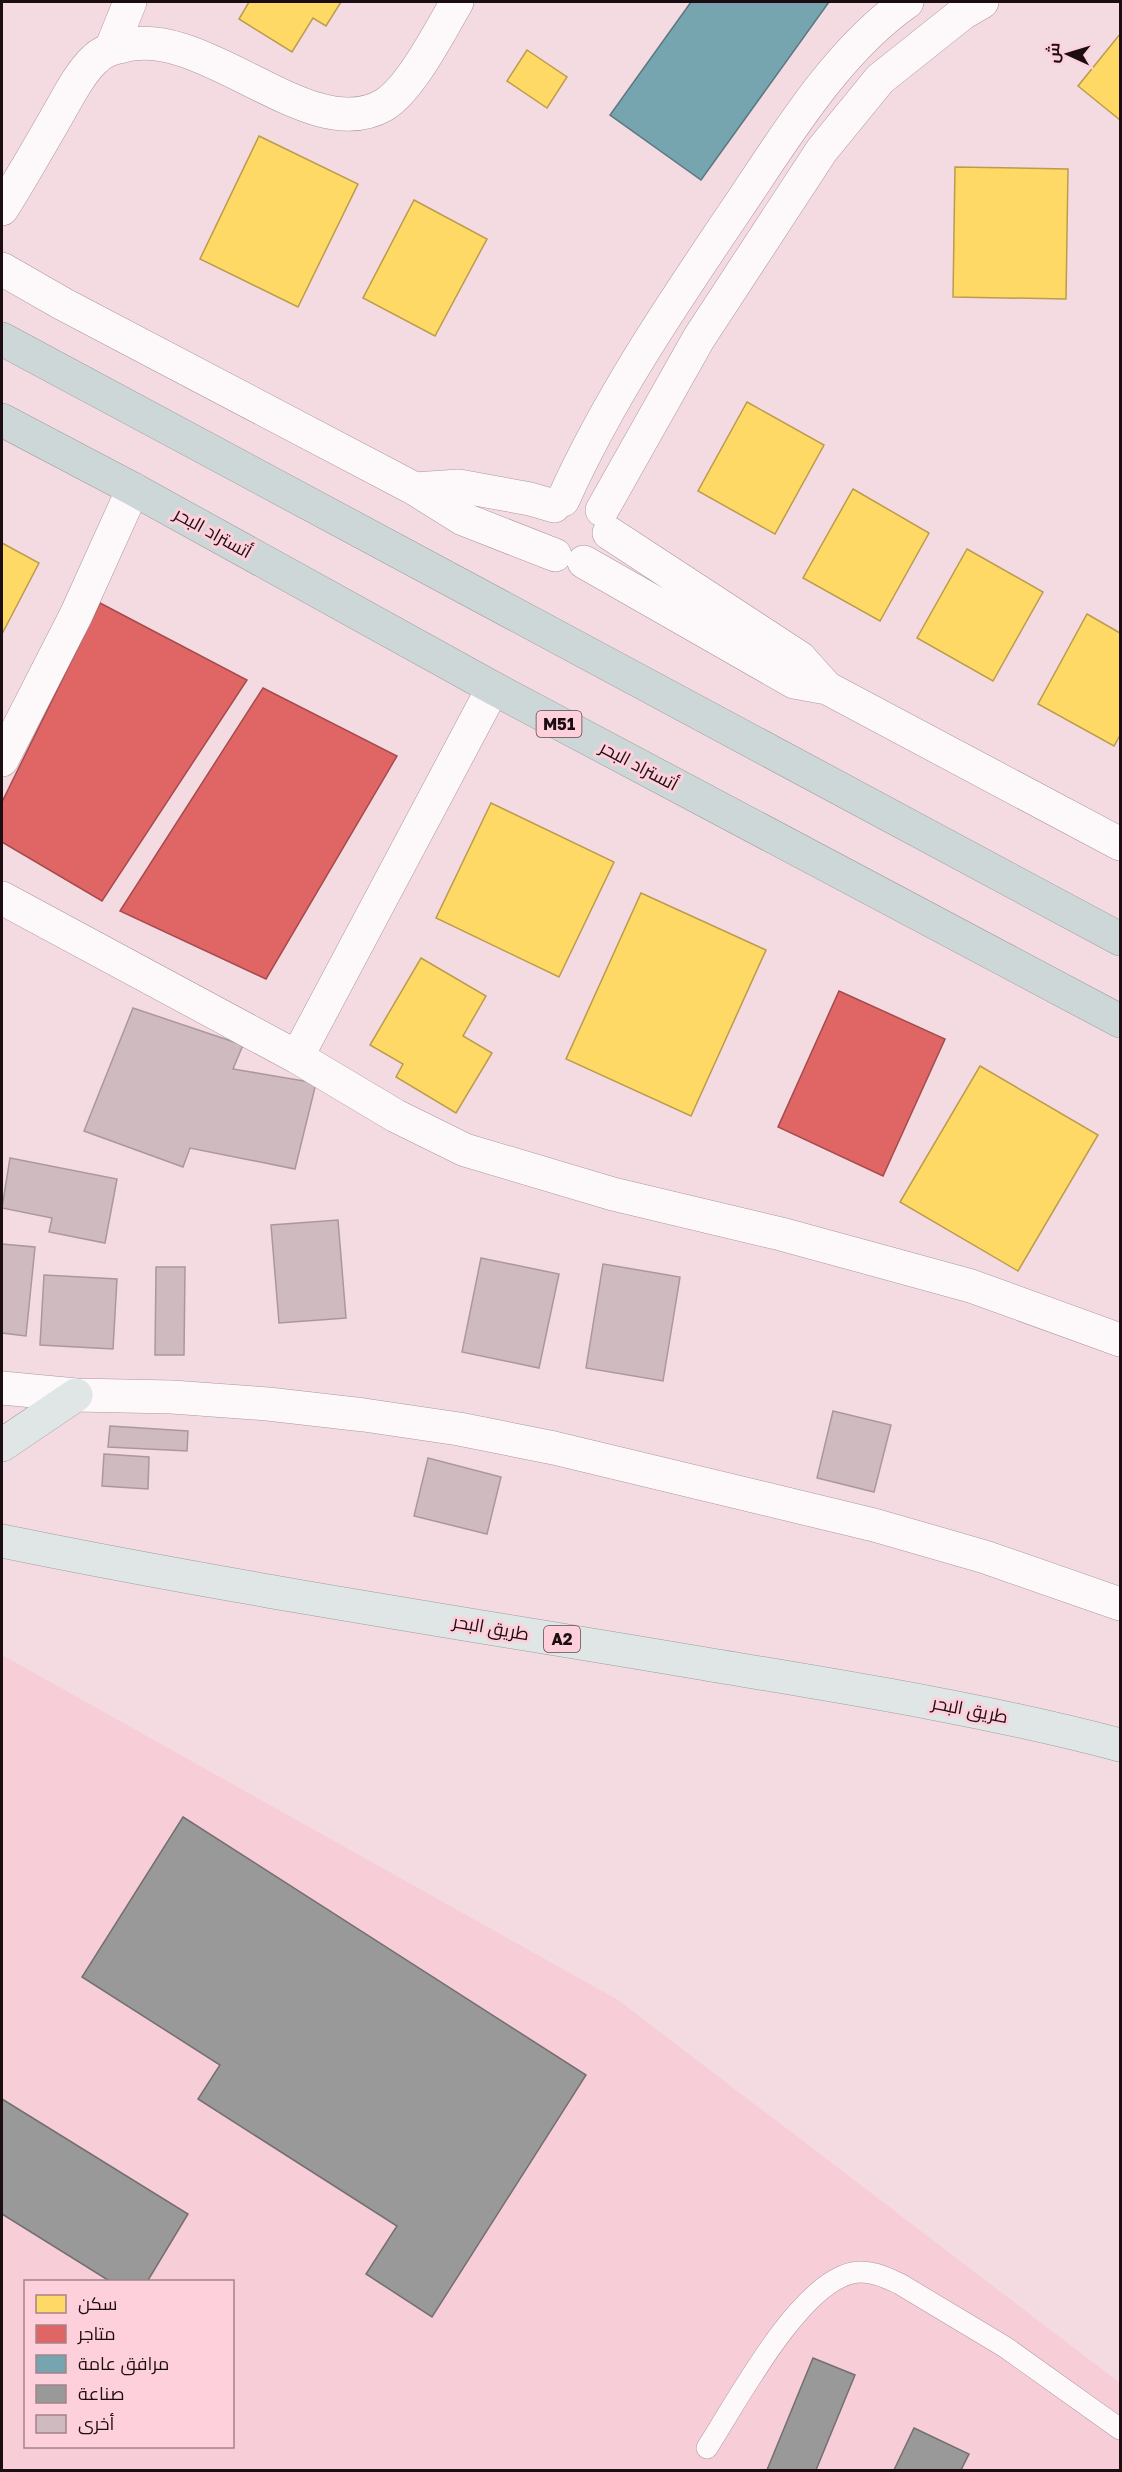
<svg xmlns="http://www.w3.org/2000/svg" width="1122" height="2472" viewBox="0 0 1122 2472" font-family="'Golos Text',Cairo,sans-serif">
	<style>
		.built { fill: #f7cdd8; fill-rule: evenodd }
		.homes { fill: #ffd966; stroke: #bb9c4d; stroke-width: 1.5 }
		.shops { fill: #e06666; stroke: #a54b4d; stroke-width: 1.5 }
		.public { fill: #76a5af; stroke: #5b7780; stroke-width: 1.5 }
		.industry { fill: #999; stroke: #746f70; stroke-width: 1.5 }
		.building { fill: #cebabf; stroke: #ab989d; stroke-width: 1.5 }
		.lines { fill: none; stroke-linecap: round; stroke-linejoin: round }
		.lane-casing { stroke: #ab979d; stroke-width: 22 }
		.street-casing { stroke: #ab979d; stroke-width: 34 }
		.secondary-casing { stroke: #ab979d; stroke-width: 34 }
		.primary-casing { stroke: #9b9e9e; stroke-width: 34 }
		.highway-casing { stroke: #9b9e9e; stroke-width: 34 }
		.lane { stroke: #fdf9fa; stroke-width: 21 }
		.street { stroke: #fdf9fa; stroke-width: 33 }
		.secondary { stroke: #fdf9fa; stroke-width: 33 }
		.primary { stroke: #e0e6e5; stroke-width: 33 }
		.highway { stroke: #ced7d7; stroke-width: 33 }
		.labels { text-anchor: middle; stroke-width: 6; stroke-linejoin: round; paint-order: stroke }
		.shield { fill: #fed0db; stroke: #60484e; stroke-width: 1.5 }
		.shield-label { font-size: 16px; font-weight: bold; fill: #1c0d12 }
		.street-label { font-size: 18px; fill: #1c0d12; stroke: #fed0db }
	</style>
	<rect width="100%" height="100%" fill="#f4dae1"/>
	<!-- built -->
	<path class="built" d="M 2,1655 L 618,2000 L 1120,2383 L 1120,2470 L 2,2470 ZM 26,2282 L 232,2282 L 232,2446 L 26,2446 Z"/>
	<!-- homes -->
	<path class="homes" d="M 249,2 L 341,2 L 326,26 L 313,18 L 292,52 L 239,19 Z
		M 1120,34 L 1120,120 L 1078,86 Z
		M 527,50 L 567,77 L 547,108 L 507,81 Z
		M 259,136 L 358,184 L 298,307 L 200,259 Z
		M 955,167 L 1068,169 L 1066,299 L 953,297 Z
		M 414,200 L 487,239 L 435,336 L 363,298 Z
		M 747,402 L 824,445 L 775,534 L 698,491 Z
		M 853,489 L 929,533 L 880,621 L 803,578 Z
		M 2,543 L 39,563 L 2,634 Z
		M 967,549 L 1043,592 L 993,681 L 917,638 Z
		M 1087,614 L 1120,633 L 1120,735 L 1114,746 L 1038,704 Z
		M 491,803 L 614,862 L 559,977 L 436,918 Z
		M 641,893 L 766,950 L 691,1116 L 566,1059 Z
		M 421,958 L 486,996 L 463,1036 L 492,1053 L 456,1113 L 396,1077 L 403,1064 L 370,1045 Z
		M 980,1066 L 1098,1135 L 1018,1271 L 900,1202 Z"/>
	<!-- shops -->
	<path class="shops" d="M 100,603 L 247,680 L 102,901 L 2,842 L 2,802 Z
		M 263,688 L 397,756 L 266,979 L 120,911 Z
		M 839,991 L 945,1039 L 883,1176 L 778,1127 Z"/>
	<!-- public -->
	<path class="public" d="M 691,2 L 829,2 L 701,180 L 610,115 Z"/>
	<!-- industry -->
	<path class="industry" d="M 183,1817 L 586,2075 L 432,2317 L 366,2274 L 397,2226 L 198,2099 L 220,2065 L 82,1977 Z
		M 2,2099 L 188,2214 L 147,2282 L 111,2282 L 2,2214 Z
		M 813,2358 L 855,2375 L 816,2470 L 767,2470 Z
		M 914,2428 L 969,2454 L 961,2470 L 894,2470 Z"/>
	<!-- building -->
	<path class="building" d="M 133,1008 L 243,1045 L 233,1069 L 316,1083 L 295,1169 L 190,1148 L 183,1167 L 84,1131 Z
		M 10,1158 L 117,1179 L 105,1243 L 49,1232 L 52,1218 L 2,1208 Z
		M 338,1220 L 346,1318 L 279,1323 L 271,1225 Z
		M 2,1244 L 35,1247 L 26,1336 L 2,1333 Z
		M 481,1258 L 559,1274 L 539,1368 L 462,1352 Z
		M 603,1264 L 680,1277 L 663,1381 L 586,1368 Z
		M 156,1267 L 185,1267 L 184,1355 L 155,1355 Z
		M 44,1275 L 117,1279 L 113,1349 L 40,1345 Z
		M 833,1411 L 891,1425 L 874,1492 L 817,1478 Z
		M 110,1426 L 188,1431 L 187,1451 L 108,1447 Z
		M 104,1454 L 149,1457 L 148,1489 L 102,1486 Z
		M 428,1458 L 501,1477 L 487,1534 L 414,1516 Z"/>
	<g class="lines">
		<!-- lane casing -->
		<g class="lane-casing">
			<path id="lane" d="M 707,2448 C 736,2403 798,2285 852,2273 C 869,2269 885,2277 900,2284 L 1005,2347 L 1120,2429"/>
		</g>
		<!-- street casing -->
		<g class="street-casing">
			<path id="street" d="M 111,49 L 130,2
				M 2,209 C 21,179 39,147 57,116 C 68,97 79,74 95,59 C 101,53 110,49 119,47 C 203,20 309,149 384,105 C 411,89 441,29 457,2
				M 2,760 L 76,615 L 133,489
				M 2,898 L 297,1057 L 396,1116 L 465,1150 L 613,1194 L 781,1234 L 971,1286 L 1120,1340
				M 297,1057 L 493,688"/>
		</g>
		<!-- secondary casing -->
		<g class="secondary-casing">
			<path id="secondary" d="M 2,269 L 63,304 L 415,489 L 463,519 L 555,555
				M 415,489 L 459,486 L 530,499 L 554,506
				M 563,500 C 610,395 676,299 740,204 C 787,134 838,50 907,2
				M 602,510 L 699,338 L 822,150 L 880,79 L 963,13 L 982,2
				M 609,533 L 800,658 L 827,688
				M 584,562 L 794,682 L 827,688 L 1120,844
				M 2,1388 L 76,1395 L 172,1397 L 268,1404 L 364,1415 L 459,1429 L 554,1448 L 874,1525 L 985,1557 L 1120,1604"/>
		</g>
		<!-- primary casing -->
		<g class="primary-casing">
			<path id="primary" d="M 2,1445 L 76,1395
				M 2,1541 C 231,1588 463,1623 694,1662 C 837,1686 980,1708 1120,1745"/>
		</g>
		<!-- highway casing -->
		<g class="highway-casing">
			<path id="highway" d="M 2,339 L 1120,939
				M 2,420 L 133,489 L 493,688 L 1120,1021"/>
		</g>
		<!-- lane -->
		<use href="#lane" class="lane"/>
		<!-- street -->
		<use href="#street" class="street"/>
		<!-- secondary -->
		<use href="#secondary" class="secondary"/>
		<!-- primary -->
		<use href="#primary" class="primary"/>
		<!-- highway -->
		<use href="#highway" class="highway"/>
	</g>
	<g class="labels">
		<!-- shield labels -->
		<g class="shield">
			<rect x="536.5" y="711" width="45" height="26" rx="4.5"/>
			<rect x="544" y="1626" width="36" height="26" rx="4.5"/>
		</g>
		<g class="shield-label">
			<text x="559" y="730">M51</text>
			<text x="562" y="1645">A2</text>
		</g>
		<!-- street labels -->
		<g class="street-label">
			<text transform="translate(213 533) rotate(29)" y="6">أتستراد البحر</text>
			<text transform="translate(639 766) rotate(28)" y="6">أتستراد البحر</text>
			<text transform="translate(491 1628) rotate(10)" y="6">طريق البحر</text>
			<text transform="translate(970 1710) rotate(11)" y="6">طريق البحر</text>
		</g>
	</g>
	<!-- border -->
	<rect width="1122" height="2472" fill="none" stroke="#1c0d12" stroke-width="6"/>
	<!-- legend -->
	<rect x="24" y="2280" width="210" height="168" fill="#fed0db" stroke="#a4828b" stroke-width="1.5"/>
	<rect x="36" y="2295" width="30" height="18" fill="#ffd966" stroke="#a4828b" stroke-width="1.5"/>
	<text x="78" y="2310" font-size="18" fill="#1c0d12">سكن</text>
	<rect x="36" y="2325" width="30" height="18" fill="#e06666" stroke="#a4828b" stroke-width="1.5"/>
	<text x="78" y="2340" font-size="18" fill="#1c0d12">متاجر</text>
	<rect x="36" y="2355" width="30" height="18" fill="#76a5af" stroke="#a4828b" stroke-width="1.5"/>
	<text x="78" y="2370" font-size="18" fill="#1c0d12">مرافق عامة</text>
	<rect x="36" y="2385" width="30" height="18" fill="#999999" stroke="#a4828b" stroke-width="1.5"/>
	<text x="78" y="2400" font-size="18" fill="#1c0d12">صناعة</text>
	<rect x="36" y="2415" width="30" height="18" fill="#cebabf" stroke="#a4828b" stroke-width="1.5"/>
	<text x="78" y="2430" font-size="18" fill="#1c0d12">أخرى</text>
	<!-- north arrow -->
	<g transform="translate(1068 54) rotate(274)" stroke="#fed0db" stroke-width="4.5" paint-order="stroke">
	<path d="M0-4.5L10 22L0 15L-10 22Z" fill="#1c0d12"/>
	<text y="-9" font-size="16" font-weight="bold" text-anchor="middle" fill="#1c0d12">ش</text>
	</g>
</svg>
